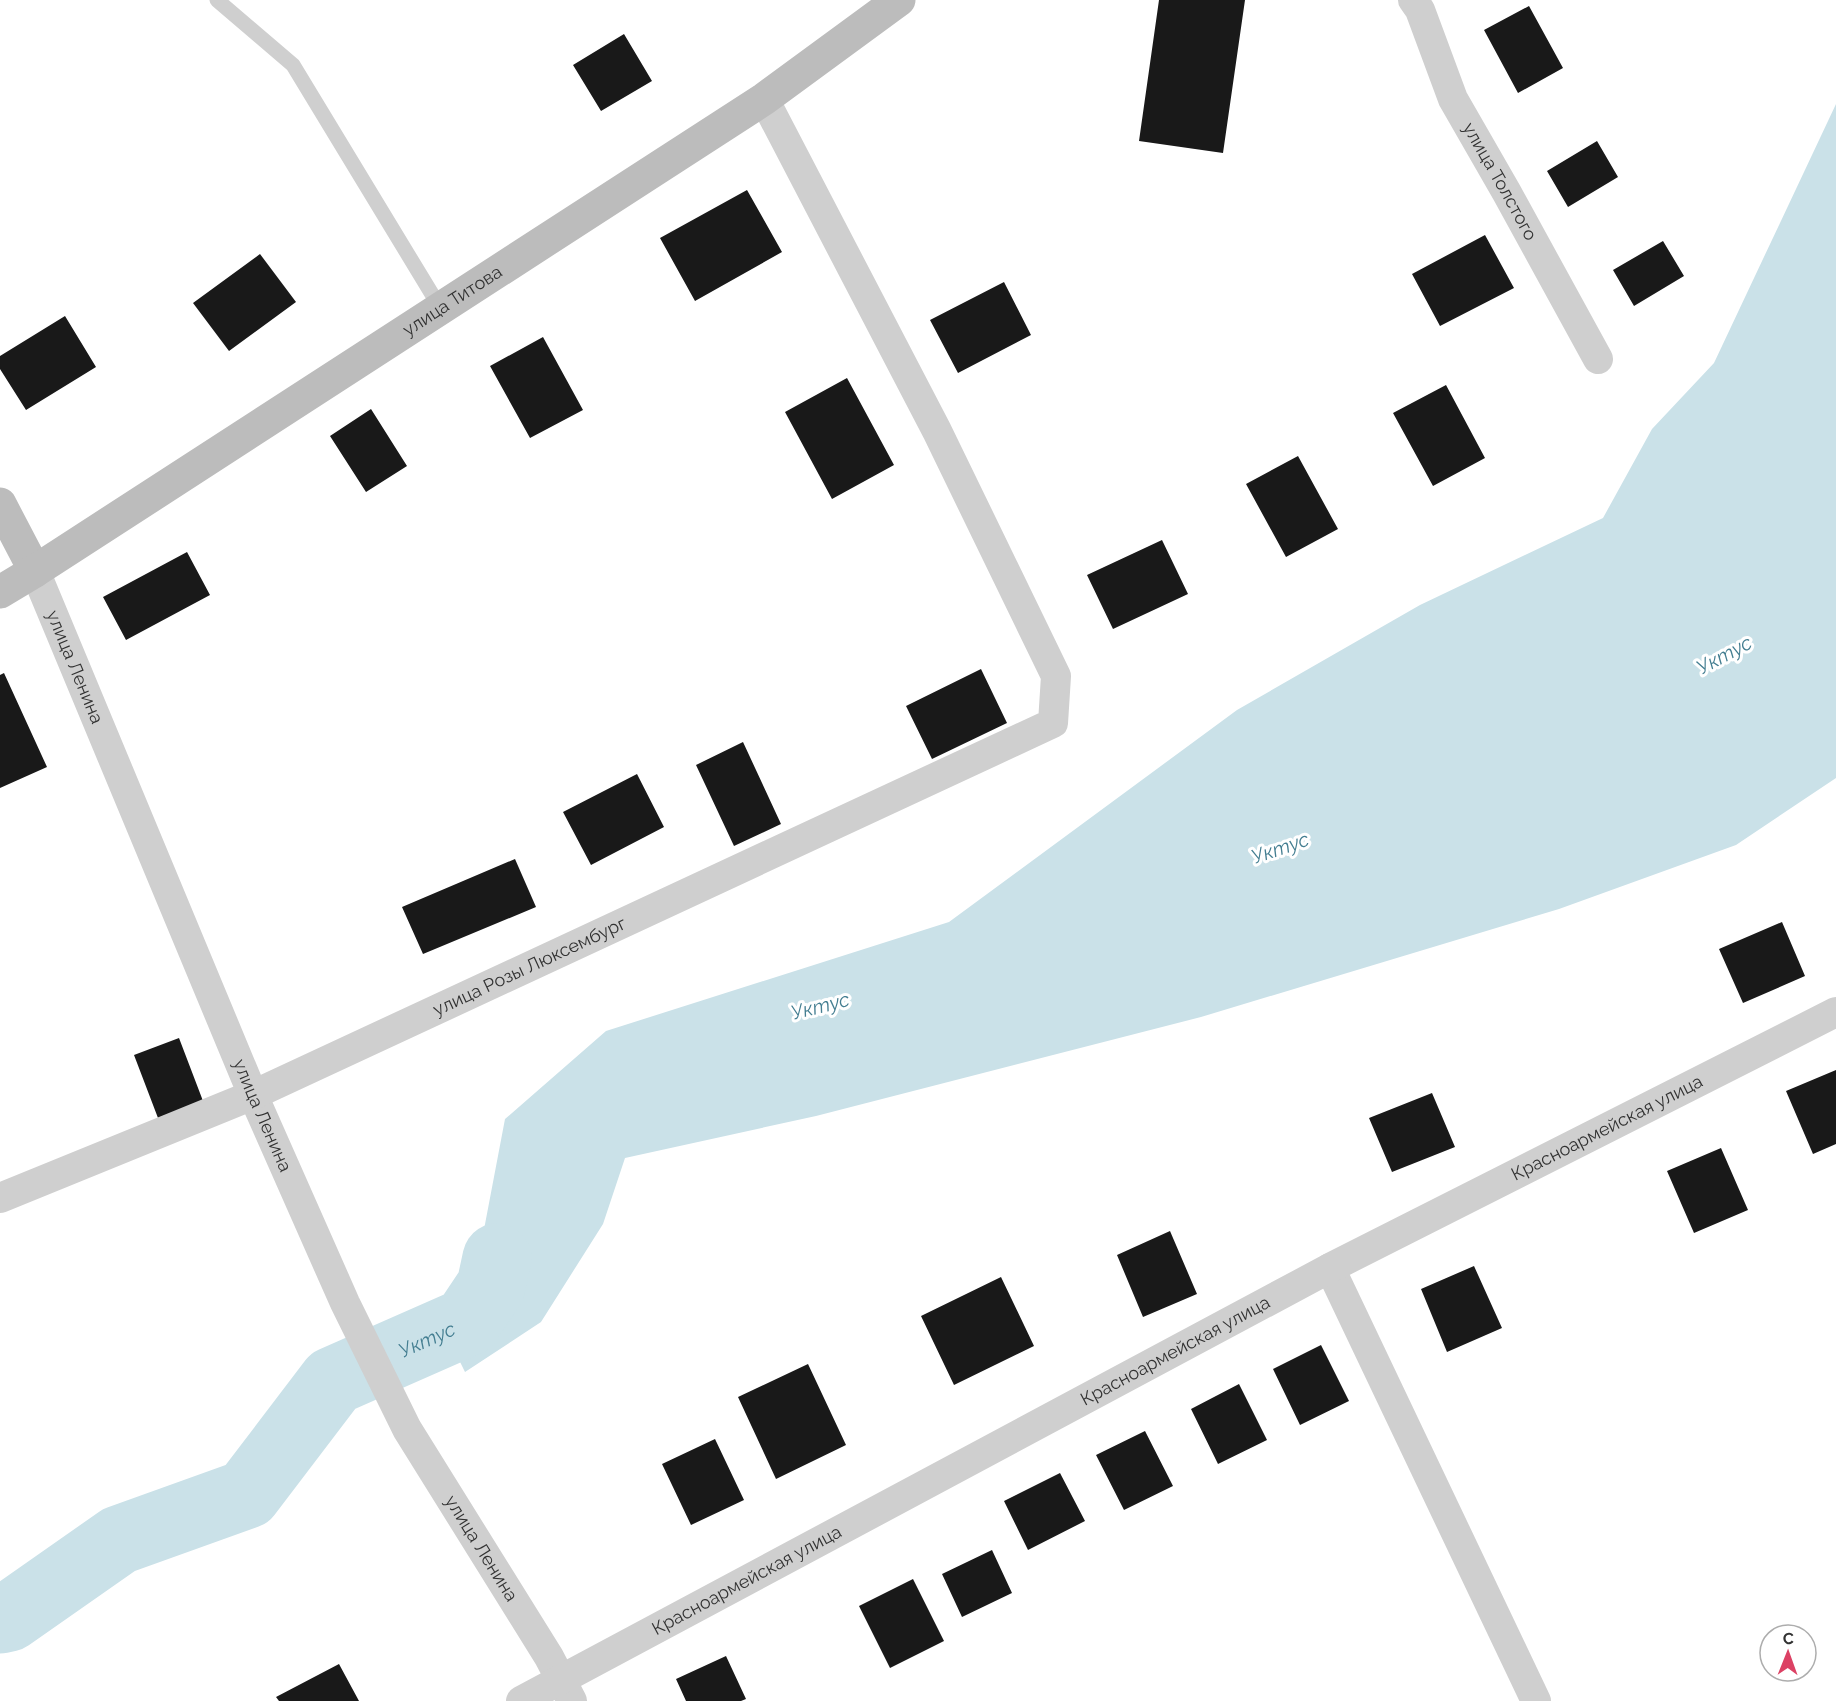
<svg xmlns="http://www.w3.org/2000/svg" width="1836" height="1701" viewBox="0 0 1836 1701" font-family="Raleway,sans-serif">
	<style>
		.water { fill: #cae1e8 }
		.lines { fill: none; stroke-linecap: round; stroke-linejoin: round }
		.river { stroke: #cae1e8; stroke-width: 69 }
		.building { fill: #191919 }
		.lane { stroke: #cfcfcf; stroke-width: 15 }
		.street { stroke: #cfcfcf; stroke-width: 30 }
		.secondary { stroke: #bcbcbc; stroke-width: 33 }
		.labels { text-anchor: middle; stroke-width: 6; stroke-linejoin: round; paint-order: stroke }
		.street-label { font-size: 18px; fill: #323232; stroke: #fff }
		.water-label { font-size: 20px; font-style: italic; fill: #447e91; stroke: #fff }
	</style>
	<rect width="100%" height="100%" fill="#fff"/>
	<!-- water -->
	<path class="water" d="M 1836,104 L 1836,778 L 1736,845 L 1559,909 L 1201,1017 L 816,1116 L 625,1158 L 603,1224 L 541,1322 L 465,1372 L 435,1311 L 482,1240 L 505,1119 L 606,1031 L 949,922 L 1237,710 L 1420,605 L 1603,518 L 1652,429 L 1714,363 Z"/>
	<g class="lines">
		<!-- river -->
		<path class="river" id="s1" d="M 0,1619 L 9,1617 L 119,1540 L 247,1494 L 333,1381 L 467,1322 L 491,1286 L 497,1258"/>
	</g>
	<!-- building -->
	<path class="building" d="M 1159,0 L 1245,0 L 1223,153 L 1139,141 Z
		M 1529,6 L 1563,68 L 1518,93 L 1484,30 Z
		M 624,34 L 652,81 L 601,111 L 573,65 Z
		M 1597,141 L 1618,177 L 1568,207 L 1547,171 Z
		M 747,190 L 782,252 L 695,301 L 660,238 Z
		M 1485,235 L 1514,288 L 1440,326 L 1412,274 Z
		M 1663,241 L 1684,276 L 1634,306 L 1613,270 Z
		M 260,254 L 296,302 L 229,351 L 193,303 Z
		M 1004,282 L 1031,335 L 958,373 L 930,320 Z
		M 65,316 L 96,367 L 26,410 L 0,369 L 0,356 Z
		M 543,337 L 583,410 L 530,438 L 490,366 Z
		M 847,378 L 894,465 L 832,499 L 785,412 Z
		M 1446,385 L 1485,458 L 1433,486 L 1393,413 Z
		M 371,409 L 407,466 L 366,492 L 330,436 Z
		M 1298,456 L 1338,529 L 1286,557 L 1246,484 Z
		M 1162,540 L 1188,594 L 1113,629 L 1087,575 Z
		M 187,552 L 210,595 L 126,640 L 103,597 Z
		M 981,669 L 1007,723 L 932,759 L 906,706 Z
		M 4,673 L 47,767 L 0,788 L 0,675 Z
		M 743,742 L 781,824 L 734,846 L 696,765 Z
		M 637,774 L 664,827 L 591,865 L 563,812 Z
		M 515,859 L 536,907 L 423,954 L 402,907 Z
		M 1782,922 L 1805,976 L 1743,1003 L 1719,949 Z
		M 179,1038 L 203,1101 L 158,1118 L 134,1055 Z
		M 1836,1070 L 1836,1144 L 1813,1154 L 1786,1091 Z
		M 1432,1093 L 1455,1147 L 1392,1172 L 1369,1118 Z
		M 1721,1148 L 1748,1210 L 1694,1233 L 1667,1171 Z
		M 1170,1231 L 1197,1294 L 1143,1317 L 1117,1255 Z
		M 1474,1266 L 1502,1328 L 1447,1352 L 1421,1289 Z
		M 1001,1277 L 1034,1346 L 954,1385 L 921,1316 Z
		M 1321,1345 L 1349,1401 L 1300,1425 L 1273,1369 Z
		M 808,1364 L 846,1445 L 776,1479 L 738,1397 Z
		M 1239,1384 L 1267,1440 L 1218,1464 L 1191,1409 Z
		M 1145,1431 L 1173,1486 L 1124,1510 L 1096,1455 Z
		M 715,1439 L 744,1500 L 691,1525 L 662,1464 Z
		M 1060,1473 L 1085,1521 L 1028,1550 L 1004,1501 Z
		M 992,1550 L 1012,1593 L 962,1617 L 942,1574 Z
		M 913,1579 L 944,1641 L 890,1668 L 859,1606 Z
		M 726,1656 L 746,1699 L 741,1701 L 686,1701 L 676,1679 Z
		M 339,1664 L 359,1701 L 279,1701 L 276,1697 Z"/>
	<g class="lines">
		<!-- lane -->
		<path class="lane" d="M 217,0 L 293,65 L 441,309"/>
		<!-- street -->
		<g class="street">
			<path id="s2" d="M 1413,0 L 1420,10 L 1453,99 L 1507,193 L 1598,359"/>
			<path id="s3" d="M 35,571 L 253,1095 L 345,1303 L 407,1429 L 549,1657 L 572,1701"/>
			<path id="s4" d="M 0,1198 L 253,1095 L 1053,723 L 1056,676 L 937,431 L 764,99"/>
			<path d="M 1330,1268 L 1536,1701"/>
			<path id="s5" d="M 521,1701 L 1330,1268 L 1836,1012"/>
		</g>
		<!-- secondary -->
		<g class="secondary">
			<path d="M 0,504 L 35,571"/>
			<path id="s6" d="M 0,592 L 35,571 L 764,99 L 899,0"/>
		</g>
	</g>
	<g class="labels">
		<!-- street labels -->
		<g class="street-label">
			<text dy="6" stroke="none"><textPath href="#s2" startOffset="202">улица Толстого</textPath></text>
			<text dy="6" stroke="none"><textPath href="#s6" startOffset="538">улица Титова</textPath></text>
			<text dy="6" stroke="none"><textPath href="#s3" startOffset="104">улица Ленина</textPath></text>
			<text dy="6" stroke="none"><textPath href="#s4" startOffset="578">улица Розы Люксембург</textPath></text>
			<text dy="6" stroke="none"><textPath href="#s3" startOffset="590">улица Ленина</textPath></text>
			<text dy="6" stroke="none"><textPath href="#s5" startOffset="1228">Красноармейская улица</textPath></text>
			<text dy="6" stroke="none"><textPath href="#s5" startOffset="742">Красноармейская улица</textPath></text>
			<text dy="6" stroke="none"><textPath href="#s3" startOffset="1076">улица Ленина</textPath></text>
			<text dy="6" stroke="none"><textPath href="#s5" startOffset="256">Красноармейская улица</textPath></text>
		</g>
		<!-- water labels -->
		<g class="water-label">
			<text transform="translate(1724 655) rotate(-28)" y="7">Уктус</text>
			<text transform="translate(1280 848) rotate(-19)" y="7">Уктус</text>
			<text transform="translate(820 1006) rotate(-14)" y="7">Уктус</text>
			<text dy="7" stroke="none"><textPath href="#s1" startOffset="524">Уктус</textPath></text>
		</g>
	</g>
	<!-- north arrow -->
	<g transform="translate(1788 1653) rotate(1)"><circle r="28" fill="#ffffff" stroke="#adadad" stroke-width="1.5"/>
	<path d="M0-4.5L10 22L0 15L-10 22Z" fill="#dc4164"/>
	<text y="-9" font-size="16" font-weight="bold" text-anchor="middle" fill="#323232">С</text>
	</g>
</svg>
